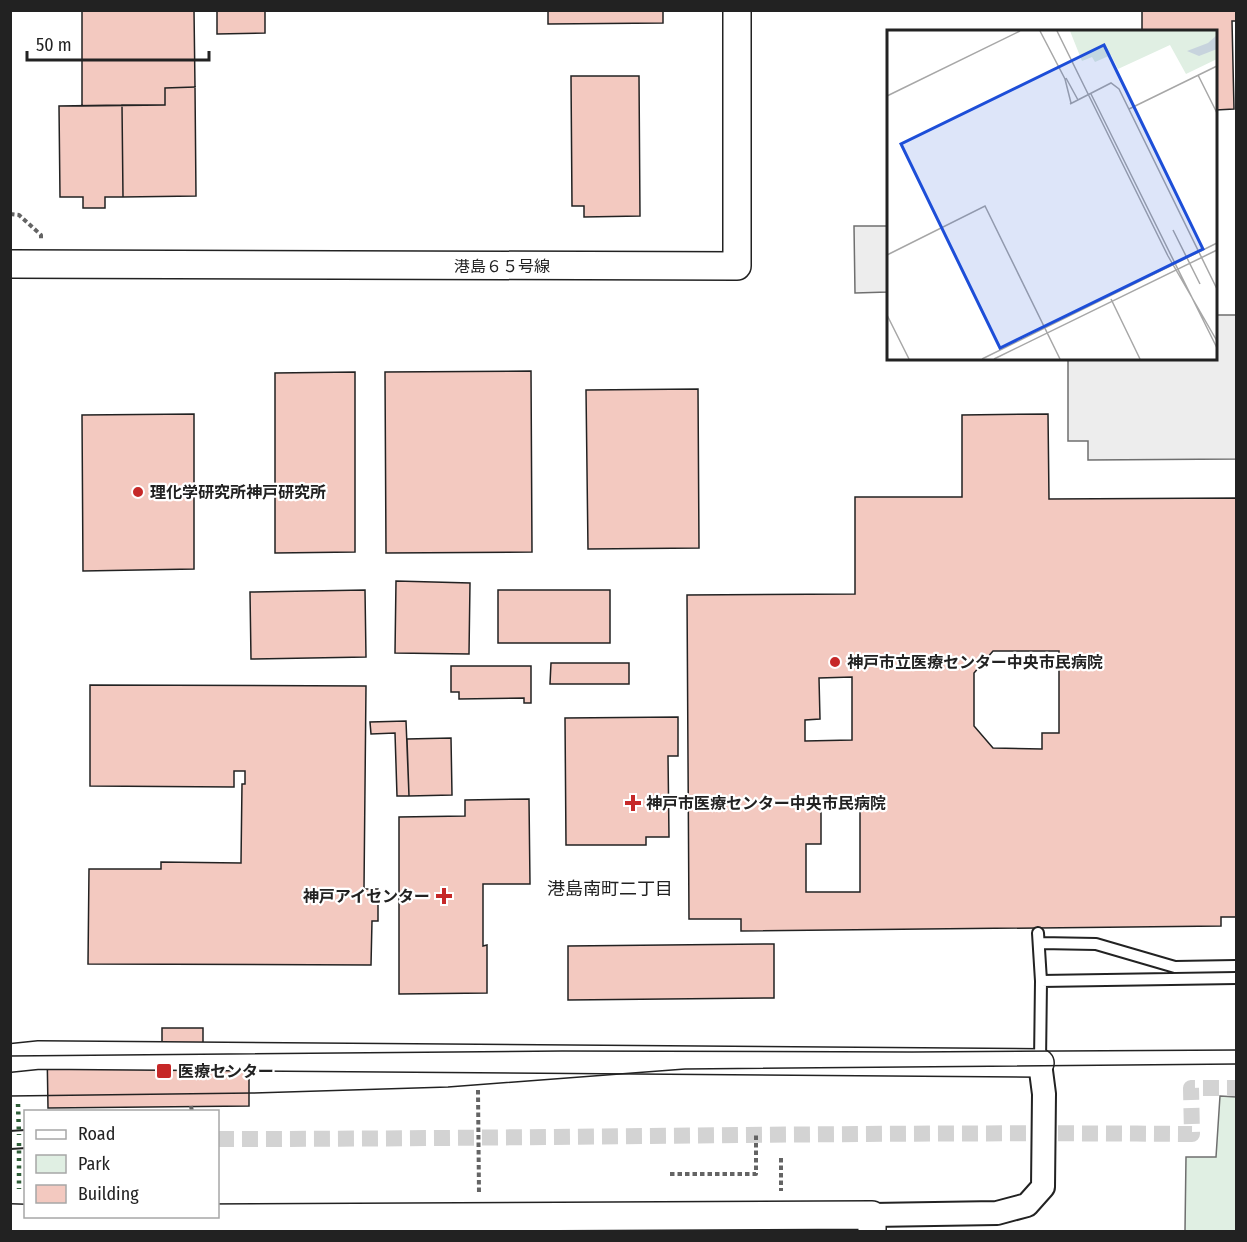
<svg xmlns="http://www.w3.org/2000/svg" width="1247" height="1242" viewBox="0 0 1247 1242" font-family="'Fira Sans Condensed','Noto Sans JP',sans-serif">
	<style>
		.green { fill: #e0efe3; stroke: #6f6f6f; stroke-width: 1.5 }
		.parking { fill: #ededed; stroke: #6f6f6f; stroke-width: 1.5 }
		.building { fill: #f3c9c0; stroke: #222; stroke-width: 1.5; fill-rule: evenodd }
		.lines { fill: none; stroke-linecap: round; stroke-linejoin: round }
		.pedestrian-tunnel { stroke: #d3d3d3; stroke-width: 16; stroke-dasharray: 16 8; stroke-linecap: butt }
		.service-casing { stroke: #222; stroke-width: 14 }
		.pedestrian-casing { stroke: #222; stroke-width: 20 }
		.minor-casing { stroke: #222; stroke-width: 26 }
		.tertiary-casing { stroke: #222; stroke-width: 30 }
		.path { stroke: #646464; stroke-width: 4; stroke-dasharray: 4.5 3; stroke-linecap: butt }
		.service { stroke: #fff; stroke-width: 10 }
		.pedestrian { stroke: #fff; stroke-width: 16 }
		.minor { stroke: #fff; stroke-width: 22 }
		.tertiary { stroke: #fff; stroke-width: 27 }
		.tram { stroke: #222; stroke-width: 1.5 }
		.hedge { stroke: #2f5e38; stroke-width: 4.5; stroke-dasharray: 3 4.5; stroke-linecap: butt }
		.poi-dot { fill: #c62828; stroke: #fff; stroke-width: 2 }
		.labels { text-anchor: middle; stroke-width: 4.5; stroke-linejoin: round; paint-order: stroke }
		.street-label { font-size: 16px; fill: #222; stroke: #fff }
		.poi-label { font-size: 16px; font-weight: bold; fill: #222; stroke: #fff; text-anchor: start }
		.neighbourhood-label { font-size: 18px; fill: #222; stroke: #fff }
		.inset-road { fill: none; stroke: #a7a7a7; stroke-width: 1.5 }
		.view { fill: #1d4ed8; fill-opacity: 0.15; stroke: #1d4ed8; stroke-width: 3 }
		.inset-edge { fill: none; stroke: #222; stroke-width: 3 }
	</style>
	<rect width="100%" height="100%" fill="#fff"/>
	<!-- green -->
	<path class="green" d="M 1220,1096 L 1236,1097 L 1236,1231 L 1185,1231 L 1186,1157 L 1216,1157 Z"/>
	<!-- parking -->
	<path class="parking" d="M 854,226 L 888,226 L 888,292 L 855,293 Z
		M 1216,315 L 1236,315 L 1236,459 L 1088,460 L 1088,441 L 1068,441 L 1068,359 L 1216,358 Z"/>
	<!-- building -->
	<path class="building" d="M 82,10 L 194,10 L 195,87 L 165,88 L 165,105 L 82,106 Z
		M 217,10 L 265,10 L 265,33 L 217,34 Z
		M 548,10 L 663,10 L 663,23 L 548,24 Z
		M 1142,10 L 1236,10 L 1236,21 L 1232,21 L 1234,109 L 1216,110 L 1216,32 L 1142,32 Z
		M 571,76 L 639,76 L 640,216 L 584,217 L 584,206 L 572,206 Z
		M 195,87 L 196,196 L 123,197 L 122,105 L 165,105 L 165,88 Z
		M 122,105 L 123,197 L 105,197 L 105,208 L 83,208 L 83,197 L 60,197 L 59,106 Z
		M 531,371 L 532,552 L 386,553 L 385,372 Z
		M 355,372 L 355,552 L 275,553 L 275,373 Z
		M 698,389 L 699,548 L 588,549 L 586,390 Z
		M 194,414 L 194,569 L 83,571 L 82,415 Z
		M 1048,414 L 1049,499 L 1236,498 L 1236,917 L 1221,917 L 1221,926 L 741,931 L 741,919 L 689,919 L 687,595 L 855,594 L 855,497 L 962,497 L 962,415 ZM 993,651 L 1059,651 L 1059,733 L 1042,733 L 1042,749 L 993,748 L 974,726 L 974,673 ZM 852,677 L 852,740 L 805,741 L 805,720 L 820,719 L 819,678 ZM 860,803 L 860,892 L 806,892 L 806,844 L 821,844 L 821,804 Z
		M 396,581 L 470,583 L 469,654 L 395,653 Z
		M 365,590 L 366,657 L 251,659 L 250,592 Z
		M 498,590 L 610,590 L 610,643 L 498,643 Z
		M 551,663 L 629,663 L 629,684 L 550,684 Z
		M 451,666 L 531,666 L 531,703 L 524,703 L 524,698 L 459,699 L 459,692 L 451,692 Z
		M 90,685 L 366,686 L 364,889 L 378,889 L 378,921 L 372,921 L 371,965 L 88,964 L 89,869 L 161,869 L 161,862 L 241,863 L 242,784 L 245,784 L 245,771 L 234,771 L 234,787 L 90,786 Z
		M 678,717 L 678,756 L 668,756 L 669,837 L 646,837 L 646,845 L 566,845 L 565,718 Z
		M 406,721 L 409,796 L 397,796 L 395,733 L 371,734 L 370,722 Z
		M 451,738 L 452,795 L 409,796 L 407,739 Z
		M 529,799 L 530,884 L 483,884 L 483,946 L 487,945 L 487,993 L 399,994 L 399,817 L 465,816 L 465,800 Z
		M 774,944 L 774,998 L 568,1000 L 568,946 Z
		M 162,1028 L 203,1028 L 203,1045 L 249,1045 L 249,1106 L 48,1108 L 47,1047 L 162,1046 Z"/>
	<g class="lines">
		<!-- pedestrian-tunnel -->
		<path class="pedestrian-tunnel" d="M 218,1139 C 542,1139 867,1131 1192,1134 L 1191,1088 L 1236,1088"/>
		<!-- service casing -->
		<g class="service-casing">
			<path id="service" d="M 1038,933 L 1041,981 L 1040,1062
				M 1040,943 L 1096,944 L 1175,967 L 1236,966
				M 1041,981 L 1236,978"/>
		</g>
		<!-- pedestrian casing -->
		<g class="pedestrian-casing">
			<path id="pedestrian" d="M 10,1140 L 26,1139"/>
		</g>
		<!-- minor casing -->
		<g class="minor-casing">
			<path id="minor" d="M 872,1215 L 997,1213 L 1027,1205 L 1043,1187 L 1044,1094 L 1040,1063"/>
		</g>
		<!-- tertiary casing -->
		<g class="tertiary-casing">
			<path id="tertiary" d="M 10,264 L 737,266 L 737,10
				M 10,1058 L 39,1055 L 1040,1063
				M 10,1218 L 42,1219 L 872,1215 L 872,1232"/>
		</g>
		<!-- path -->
		<path class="path" d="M 10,214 L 19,215 L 41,235 L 41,240
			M 478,1090 L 479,1194
			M 191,1106 L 192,1112
			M 781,1158 L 781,1191
			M 670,1174 L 756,1174 L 756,1135"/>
		<!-- service -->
		<use href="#service" class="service"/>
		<!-- pedestrian -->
		<use href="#pedestrian" class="pedestrian"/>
		<!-- minor -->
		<use href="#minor" class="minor"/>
		<!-- tertiary -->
		<use href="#tertiary" class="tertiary"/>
		<!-- tram -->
		<path class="tram" d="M 10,1056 L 562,1051 L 912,1052 L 1236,1050
			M 10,1096 L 252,1093 L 448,1087 L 685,1069 L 1236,1064"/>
		<!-- hedge -->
		<path class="hedge" d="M 18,1104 L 19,1135
			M 19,1143 L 19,1189"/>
	</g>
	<!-- markers -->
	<g class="poi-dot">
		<circle cx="138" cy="492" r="6"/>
		<circle cx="835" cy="662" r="6"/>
		<path d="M630 794h6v6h6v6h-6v6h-6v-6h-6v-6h6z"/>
		<path d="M441 887h6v6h6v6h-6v6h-6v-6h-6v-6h6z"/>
		<rect x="156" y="1063" width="16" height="16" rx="3"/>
	</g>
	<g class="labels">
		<!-- street labels -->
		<g class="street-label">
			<text x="502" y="272">港島６５号線</text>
		</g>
		<!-- poi labels -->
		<g class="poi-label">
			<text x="150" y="498">理化学研究所神戸研究所</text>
			<text x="847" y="668">神戸市立医療センター中央市民病院</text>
			<text x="646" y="809">神戸市医療センター中央市民病院</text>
			<text x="430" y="902" text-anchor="end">神戸アイセンター</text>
			<text x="178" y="1077">医療センター</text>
		</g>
		<!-- neighbourhood labels -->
		<g class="neighbourhood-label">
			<text x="610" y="895">港島南町二丁目</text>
		</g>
	</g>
	<!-- overview -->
	<g transform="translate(887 30)">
		<rect width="330" height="330" fill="#fff"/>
		<path d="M 183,1 L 330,1 L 330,29 L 299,44 L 283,15 L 231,39 L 224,25 L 208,32 L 205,27 L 195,31 Z" fill="#e0efe3"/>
		<path d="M 330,5 L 330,19 L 312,26 L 300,21 L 321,13 Z" fill="#c7d3dd"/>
		<path class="inset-road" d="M 153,1 L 178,49 L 184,73M 170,1 L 281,226 L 330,311M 311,45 L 330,83M 179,48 L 191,70M 204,64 L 330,318M 0,66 L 133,1M 183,74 L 224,53 L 232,59 L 330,259M 242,79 L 330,36M 286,200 L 313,254M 0,225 L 98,176 L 173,329M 224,269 L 253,329M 0,285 L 22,329M 95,329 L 330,213M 107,329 L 330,220"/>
		<path class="view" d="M 217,15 L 316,219 L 113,318 L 14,114 Z"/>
		<rect width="330" height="330" class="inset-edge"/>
	</g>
	<!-- border -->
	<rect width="1247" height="1242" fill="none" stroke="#222222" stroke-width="24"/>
	<!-- legend -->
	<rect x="24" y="1110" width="195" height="108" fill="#ffffff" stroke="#a7a7a7" stroke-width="1.5"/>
	<rect x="36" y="1130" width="30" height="9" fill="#ffffff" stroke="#a7a7a7" stroke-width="1.5"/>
	<text x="78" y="1140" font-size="18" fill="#222222">Road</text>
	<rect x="36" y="1155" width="30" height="18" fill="#e0efe3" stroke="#a7a7a7" stroke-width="1.5"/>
	<text x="78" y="1170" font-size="18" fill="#222222">Park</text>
	<rect x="36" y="1185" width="30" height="18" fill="#f3c9c0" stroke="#a7a7a7" stroke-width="1.5"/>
	<text x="78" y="1200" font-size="18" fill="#222222">Building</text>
	<!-- scale -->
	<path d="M27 51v9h182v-9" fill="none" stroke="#222222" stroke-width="3"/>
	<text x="36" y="51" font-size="18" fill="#222222" stroke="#ffffff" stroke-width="4.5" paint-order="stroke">50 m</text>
</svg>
